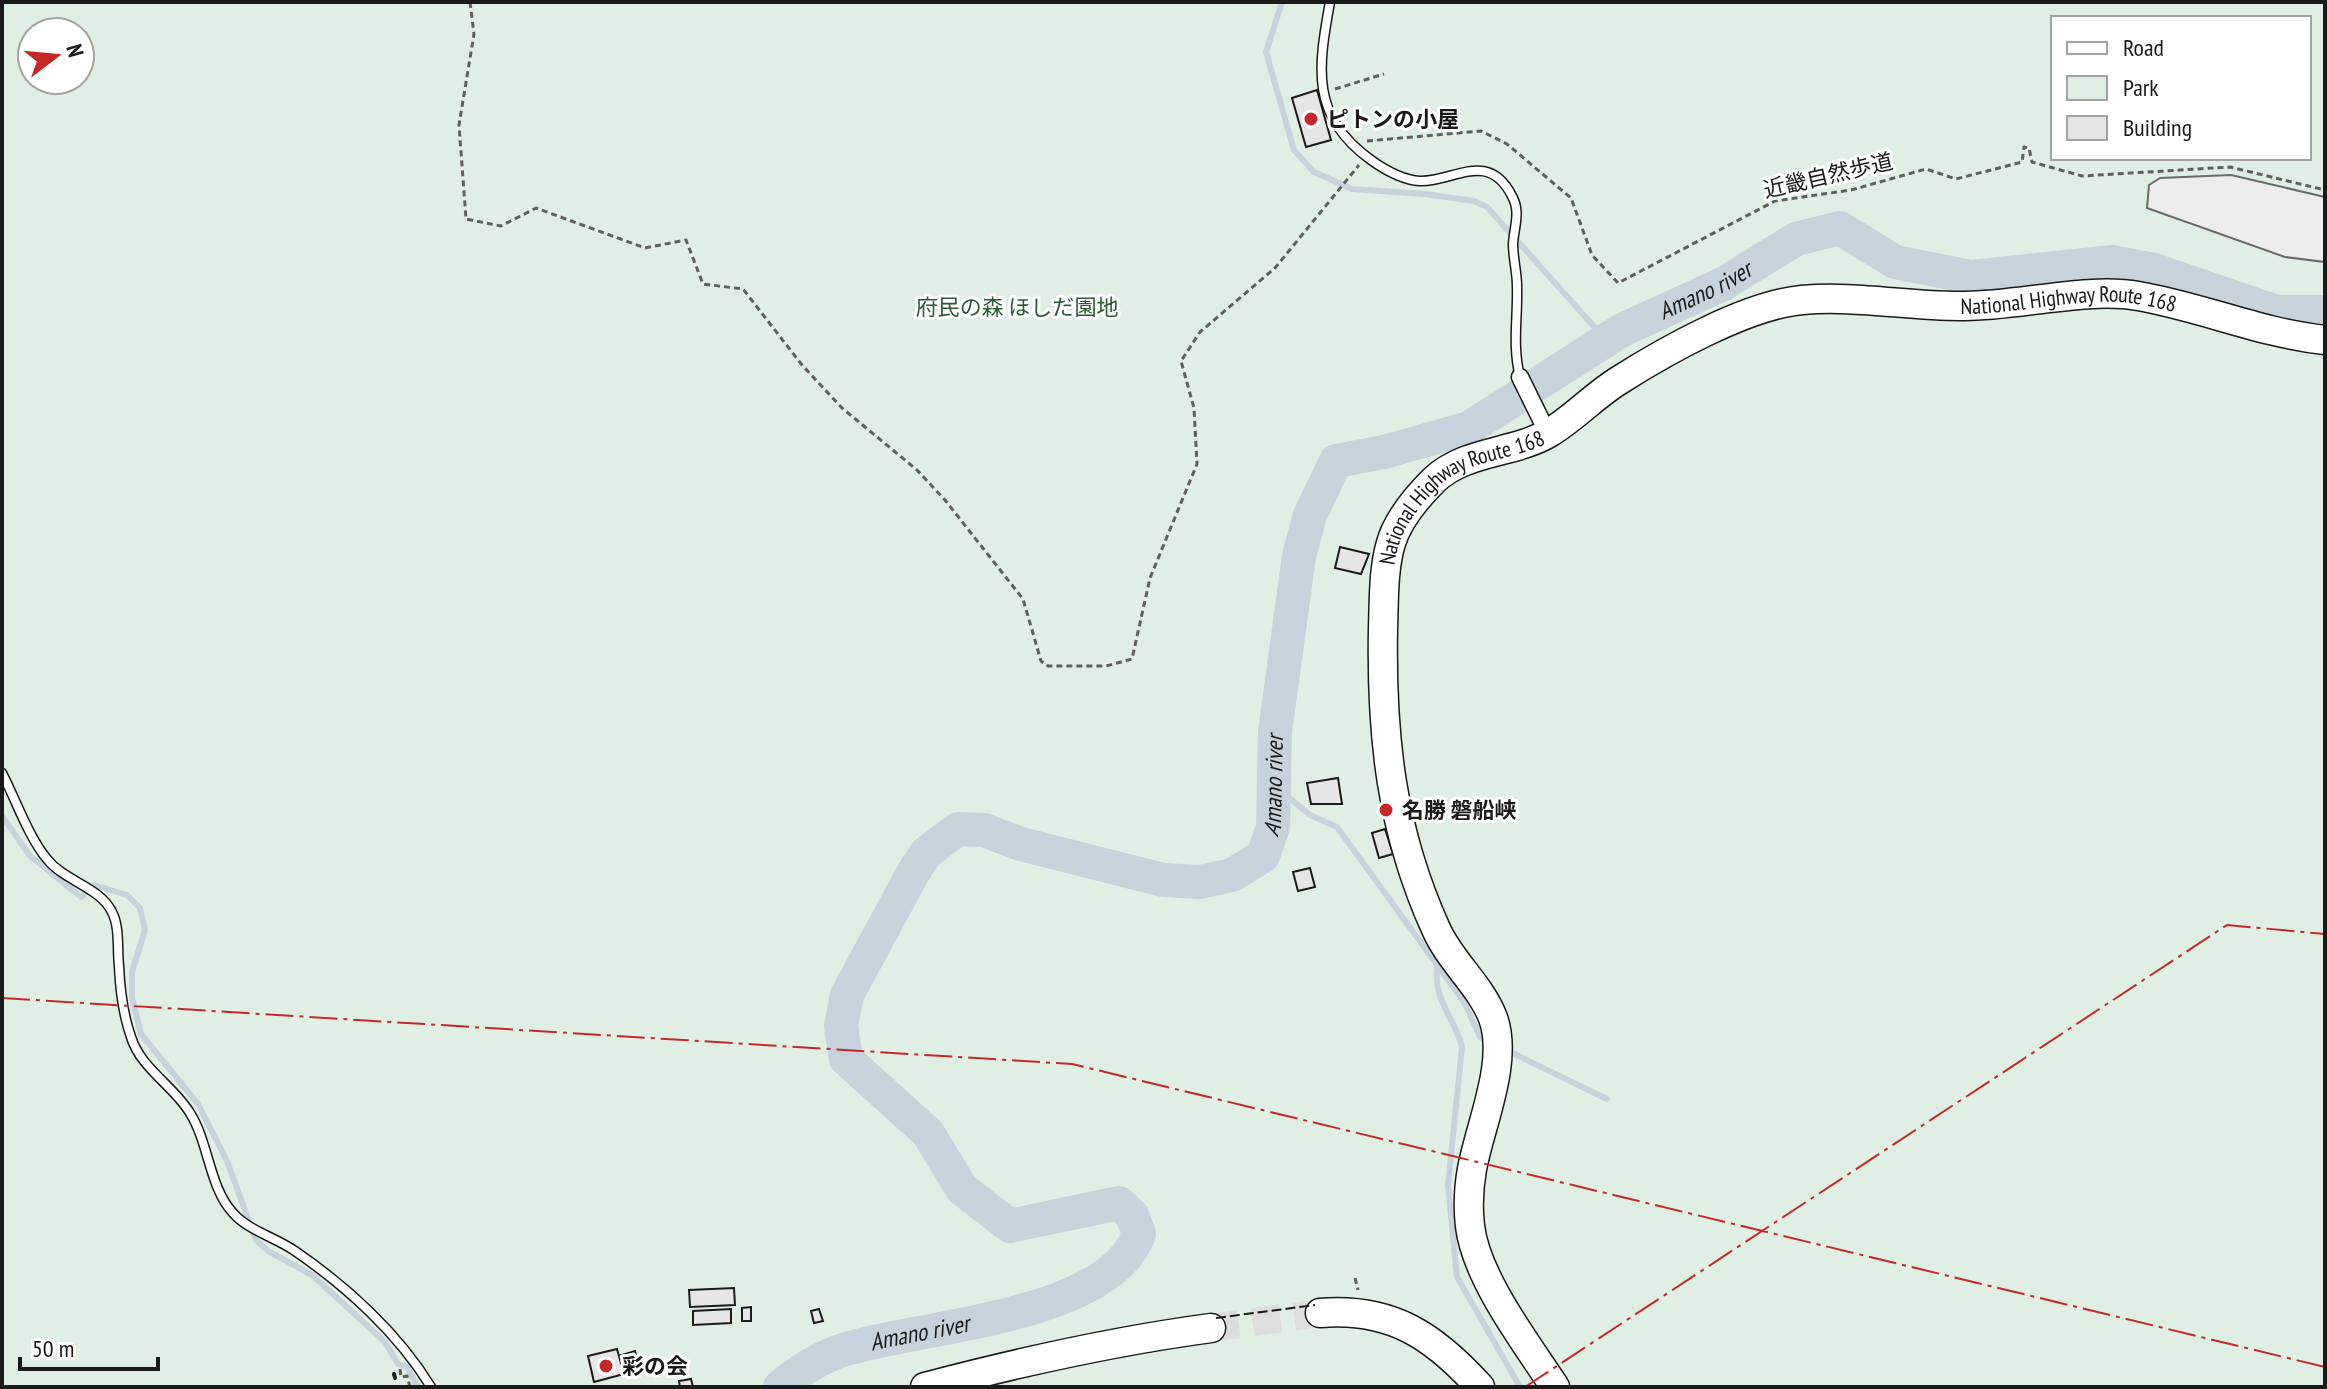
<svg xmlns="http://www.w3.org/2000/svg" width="2327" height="1389" viewBox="0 0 2327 1389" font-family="'PT Sans Narrow','Noto Sans JP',sans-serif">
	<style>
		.green { fill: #e0efe3; stroke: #6a6a6a; stroke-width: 2; fill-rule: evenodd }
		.parking { fill: #ededed; stroke: #6a6a6a; stroke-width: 2 }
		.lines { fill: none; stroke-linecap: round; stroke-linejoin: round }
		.stream { stroke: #c6d2dc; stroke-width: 6 }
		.river { stroke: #c6d2dc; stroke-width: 34 }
		.building { fill: #e6e6e6; stroke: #1a1a1a; stroke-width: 2 }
		.trunk-tunnel { stroke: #ddd; stroke-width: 28; stroke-dasharray: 28 14; stroke-linecap: butt }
		.service-casing { stroke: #1a1a1a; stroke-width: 11 }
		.minor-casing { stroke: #1a1a1a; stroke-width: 19 }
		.trunk-casing { stroke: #1a1a1a; stroke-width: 31 }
		.path { stroke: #5f5f5f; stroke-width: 3; stroke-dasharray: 6 4; stroke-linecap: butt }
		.service { stroke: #fff; stroke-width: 8 }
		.minor { stroke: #fff; stroke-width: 16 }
		.trunk { stroke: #fff; stroke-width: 28 }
		.fence { stroke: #1a1a1a; stroke-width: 2; stroke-dasharray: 10 4; stroke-linecap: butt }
		.wall { stroke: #1a1a1a; stroke-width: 4 }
		.power { stroke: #c62828; stroke-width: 2; stroke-dasharray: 28 6 4 6; stroke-linecap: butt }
		.poi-dot { fill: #c62828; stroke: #fff; stroke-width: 3 }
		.labels { text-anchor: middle; stroke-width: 6; stroke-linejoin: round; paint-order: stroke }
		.poi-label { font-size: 22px; font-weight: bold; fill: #1a1a1a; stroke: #fff; text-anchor: start }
		.street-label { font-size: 22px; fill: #1a1a1a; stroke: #fff }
		.park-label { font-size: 22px; fill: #2b5a34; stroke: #fff }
		.water-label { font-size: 24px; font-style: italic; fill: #1a1a1a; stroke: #fff }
	</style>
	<rect width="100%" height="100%" fill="#fff"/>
	<!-- green -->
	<path class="green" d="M 2,2 L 2325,2 L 2325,1387 L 2,1387 ZM 2053,18 L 2309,18 L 2309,158 L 2053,158 ZM 32,32 L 80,32 L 80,80 L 32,80 Z"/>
	<!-- parking -->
	<path class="parking" d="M 2231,175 L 2325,197 L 2325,262 L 2285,257 L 2147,208 L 2149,185 L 2160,178 Z"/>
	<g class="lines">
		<!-- stream -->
		<path class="stream" d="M 1282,2 L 1266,52 L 1294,150 L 1314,172 L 1352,189 L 1425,194 L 1474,201 L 1487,207 L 1606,340
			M 1275,786 L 1310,815 L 1337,827 L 1464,1002 L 1480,1037 L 1489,1042
			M 2,816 L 30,856 L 81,897 L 94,885 L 127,895 L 140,908 L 145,930 L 132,972 L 132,998 L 141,1034 L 198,1104 L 227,1161 L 256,1240 L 268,1251 L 312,1275 L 385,1342 L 398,1364 L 407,1367 L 418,1387
			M 1437,969 C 1434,1002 1454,1016 1462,1047 L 1448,1185 L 1457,1277 L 1520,1387
			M 1506,1050 L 1607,1099"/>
		<!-- river -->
		<path class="river" id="s1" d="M 780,1387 C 796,1373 817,1360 837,1352 C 915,1325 1108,1320 1139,1234 L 1132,1215 L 1119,1203 L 1010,1226 L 962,1189 L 928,1133 L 846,1059 L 841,1026 L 847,995 L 913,873 L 926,853 L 958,829 L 984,830 L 1021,844 L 1163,880 L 1200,882 L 1232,875 L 1263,856 L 1273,827 L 1275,732 L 1299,556 L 1310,515 L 1336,461 L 1384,452 L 1469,428 L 1622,330 L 1723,284 L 1796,239 L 1840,228 L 1895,262 L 1971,277 L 2112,262 L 2154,270 L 2277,312 L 2325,312"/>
	</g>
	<!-- building -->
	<path class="building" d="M 1317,90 L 1331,140 L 1306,147 L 1292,98 Z
		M 1340,547 L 1369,554 L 1361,574 L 1335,568 Z
		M 1338,778 L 1342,804 L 1311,804 L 1307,783 Z
		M 1385,829 L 1393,854 L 1379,858 L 1372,833 Z
		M 1310,868 L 1315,887 L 1298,891 L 1293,872 Z
		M 734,1288 L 735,1305 L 690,1307 L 689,1290 Z
		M 751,1307 L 751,1321 L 742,1321 L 742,1308 Z
		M 731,1309 L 731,1323 L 693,1325 L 693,1311 Z
		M 819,1309 L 823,1321 L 814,1323 L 811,1311 Z
		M 617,1349 L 624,1374 L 594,1382 L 588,1356 Z
		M 635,1351 L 640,1371 L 624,1375 L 619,1356 Z
		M 691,1379 L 693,1387 L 680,1387 L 679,1381 Z"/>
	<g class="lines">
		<!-- trunk-tunnel -->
		<path class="trunk-tunnel" d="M 1211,1328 L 1320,1313"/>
		<!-- service casing -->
		<g class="service-casing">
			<path id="service" d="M 1330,2 C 1318,68 1310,116 1371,160 C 1385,170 1402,180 1420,181 C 1454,182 1488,149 1512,196 C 1521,212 1514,227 1513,244 C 1513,258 1517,272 1517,286 C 1518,318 1512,345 1520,377
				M 2,773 C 15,798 29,838 47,859 C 64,881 100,887 112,912 C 120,927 117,949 119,966 C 120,990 123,1014 131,1037 C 141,1069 174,1086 190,1113 C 209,1143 209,1187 233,1213 C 249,1231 275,1237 295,1251 C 346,1286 398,1333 431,1387"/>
		</g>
		<!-- minor casing -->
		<g class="minor-casing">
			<path id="minor" d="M 1520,377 L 1548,434"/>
		</g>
		<!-- trunk casing -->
		<g class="trunk-casing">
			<g id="trunk">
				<path d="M 1320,1313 C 1391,1307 1434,1336 1480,1387"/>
				<path d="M 925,1387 C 1020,1362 1114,1341 1211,1328"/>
				<path id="s2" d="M 1555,1387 C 1527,1344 1476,1278 1470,1226 C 1468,1209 1469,1186 1472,1169 C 1480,1125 1509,1062 1493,1018 C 1481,986 1450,961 1436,929 C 1391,830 1381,736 1383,629 C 1384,602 1383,569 1391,543 C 1398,519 1417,497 1434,480 C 1466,450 1513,454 1549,433 C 1574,418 1594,396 1618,381 C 1665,351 1747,305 1802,300 C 1856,295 1911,307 1965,306 C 2018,306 2088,287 2138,296 C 2202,307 2260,333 2325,340"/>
			</g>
		</g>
		<!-- path -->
		<path class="path" d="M 470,2 L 474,34 L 459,125 L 466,219 L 501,226 L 536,208 L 645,248 L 686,240 L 703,284 L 743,289 L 802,365 L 842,408 L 917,470 L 945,500 L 1023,599 L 1041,661 L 1048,666 L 1106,666 L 1132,659 L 1150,578 L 1197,464 L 1194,408 L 1181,361 L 1200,332 L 1275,268 L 1359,165
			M 1335,89 L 1384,74
			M 1367,141 L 1481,131 L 1507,144 L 1571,198 L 1592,255 L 1618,283 L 1775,201 L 1851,190 L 1926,169 L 1956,179 L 2022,162 L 2024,147 L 2029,148 L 2032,162 L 2082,176 L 2230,167 L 2325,190
			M 1355,1278 L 1358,1290
			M 400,1369 L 401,1377 L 407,1376 L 410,1387"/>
		<!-- service -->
		<use href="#service" class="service"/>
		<!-- minor -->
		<use href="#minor" class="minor"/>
		<!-- trunk -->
		<use href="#trunk" class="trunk"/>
		<!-- fence -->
		<path class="fence" d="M 1216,1318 L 1315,1305"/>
		<!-- wall -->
		<path class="wall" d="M 394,1374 L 395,1378"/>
		<!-- power -->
		<path class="power" d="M 2,998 L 1072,1064 L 2325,1367
			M 1525,1387 L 2227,925 L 2325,934"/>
	</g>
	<!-- markers -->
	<g class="poi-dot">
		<circle cx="1311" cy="119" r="8"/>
		<circle cx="1386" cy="810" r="8"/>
		<circle cx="606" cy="1366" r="8"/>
	</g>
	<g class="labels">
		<!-- poi labels -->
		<g class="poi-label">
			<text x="1327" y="127">ピトンの小屋</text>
			<text x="1402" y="818">名勝 磐船峡</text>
			<text x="622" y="1374">彩の会</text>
		</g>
		<!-- street labels -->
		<g class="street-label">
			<text transform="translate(1828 175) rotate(-13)" y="8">近畿自然歩道</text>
			<text dy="8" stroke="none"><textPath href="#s2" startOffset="1654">National Highway Route 168</textPath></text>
			<text dy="8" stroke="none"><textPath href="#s2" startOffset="982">National Highway Route 168</textPath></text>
		</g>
		<!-- park labels -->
		<g class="park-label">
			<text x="1017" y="315">府民の森 ほしだ園地</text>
		</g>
		<!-- water labels -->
		<g class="water-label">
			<text dy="8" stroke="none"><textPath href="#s1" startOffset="2190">Amano river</textPath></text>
			<text dy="8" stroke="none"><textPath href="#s1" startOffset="1446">Amano river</textPath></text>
			<text dy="8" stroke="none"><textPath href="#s1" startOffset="152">Amano river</textPath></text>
		</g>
	</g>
	<!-- border -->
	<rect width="2327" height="1389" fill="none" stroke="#1a1a1a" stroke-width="8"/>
	<!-- legend -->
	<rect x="2051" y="16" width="260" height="144" fill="#ffffff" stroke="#a3a3a3" stroke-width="2"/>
	<rect x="2067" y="42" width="40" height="12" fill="#ffffff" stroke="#a3a3a3" stroke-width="2"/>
	<text x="2123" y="56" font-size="24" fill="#1a1a1a">Road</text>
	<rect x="2067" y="76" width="40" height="24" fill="#e0efe3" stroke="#a3a3a3" stroke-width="2"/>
	<text x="2123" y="96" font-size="24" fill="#1a1a1a">Park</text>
	<rect x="2067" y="116" width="40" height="24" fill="#e6e6e6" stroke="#a3a3a3" stroke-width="2"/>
	<text x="2123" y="136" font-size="24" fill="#1a1a1a">Building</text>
	<!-- north arrow -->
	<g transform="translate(56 56) rotate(74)"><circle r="38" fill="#ffffff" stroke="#a3a3a3" stroke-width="2"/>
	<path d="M0-6L14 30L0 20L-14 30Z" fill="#c62828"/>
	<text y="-12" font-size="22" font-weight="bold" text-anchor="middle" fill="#1a1a1a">N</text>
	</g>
	<!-- scale -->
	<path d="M20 1357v12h138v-12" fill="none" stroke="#1a1a1a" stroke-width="4"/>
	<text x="32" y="1357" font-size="24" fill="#1a1a1a" stroke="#ffffff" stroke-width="6" paint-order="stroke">50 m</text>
</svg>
